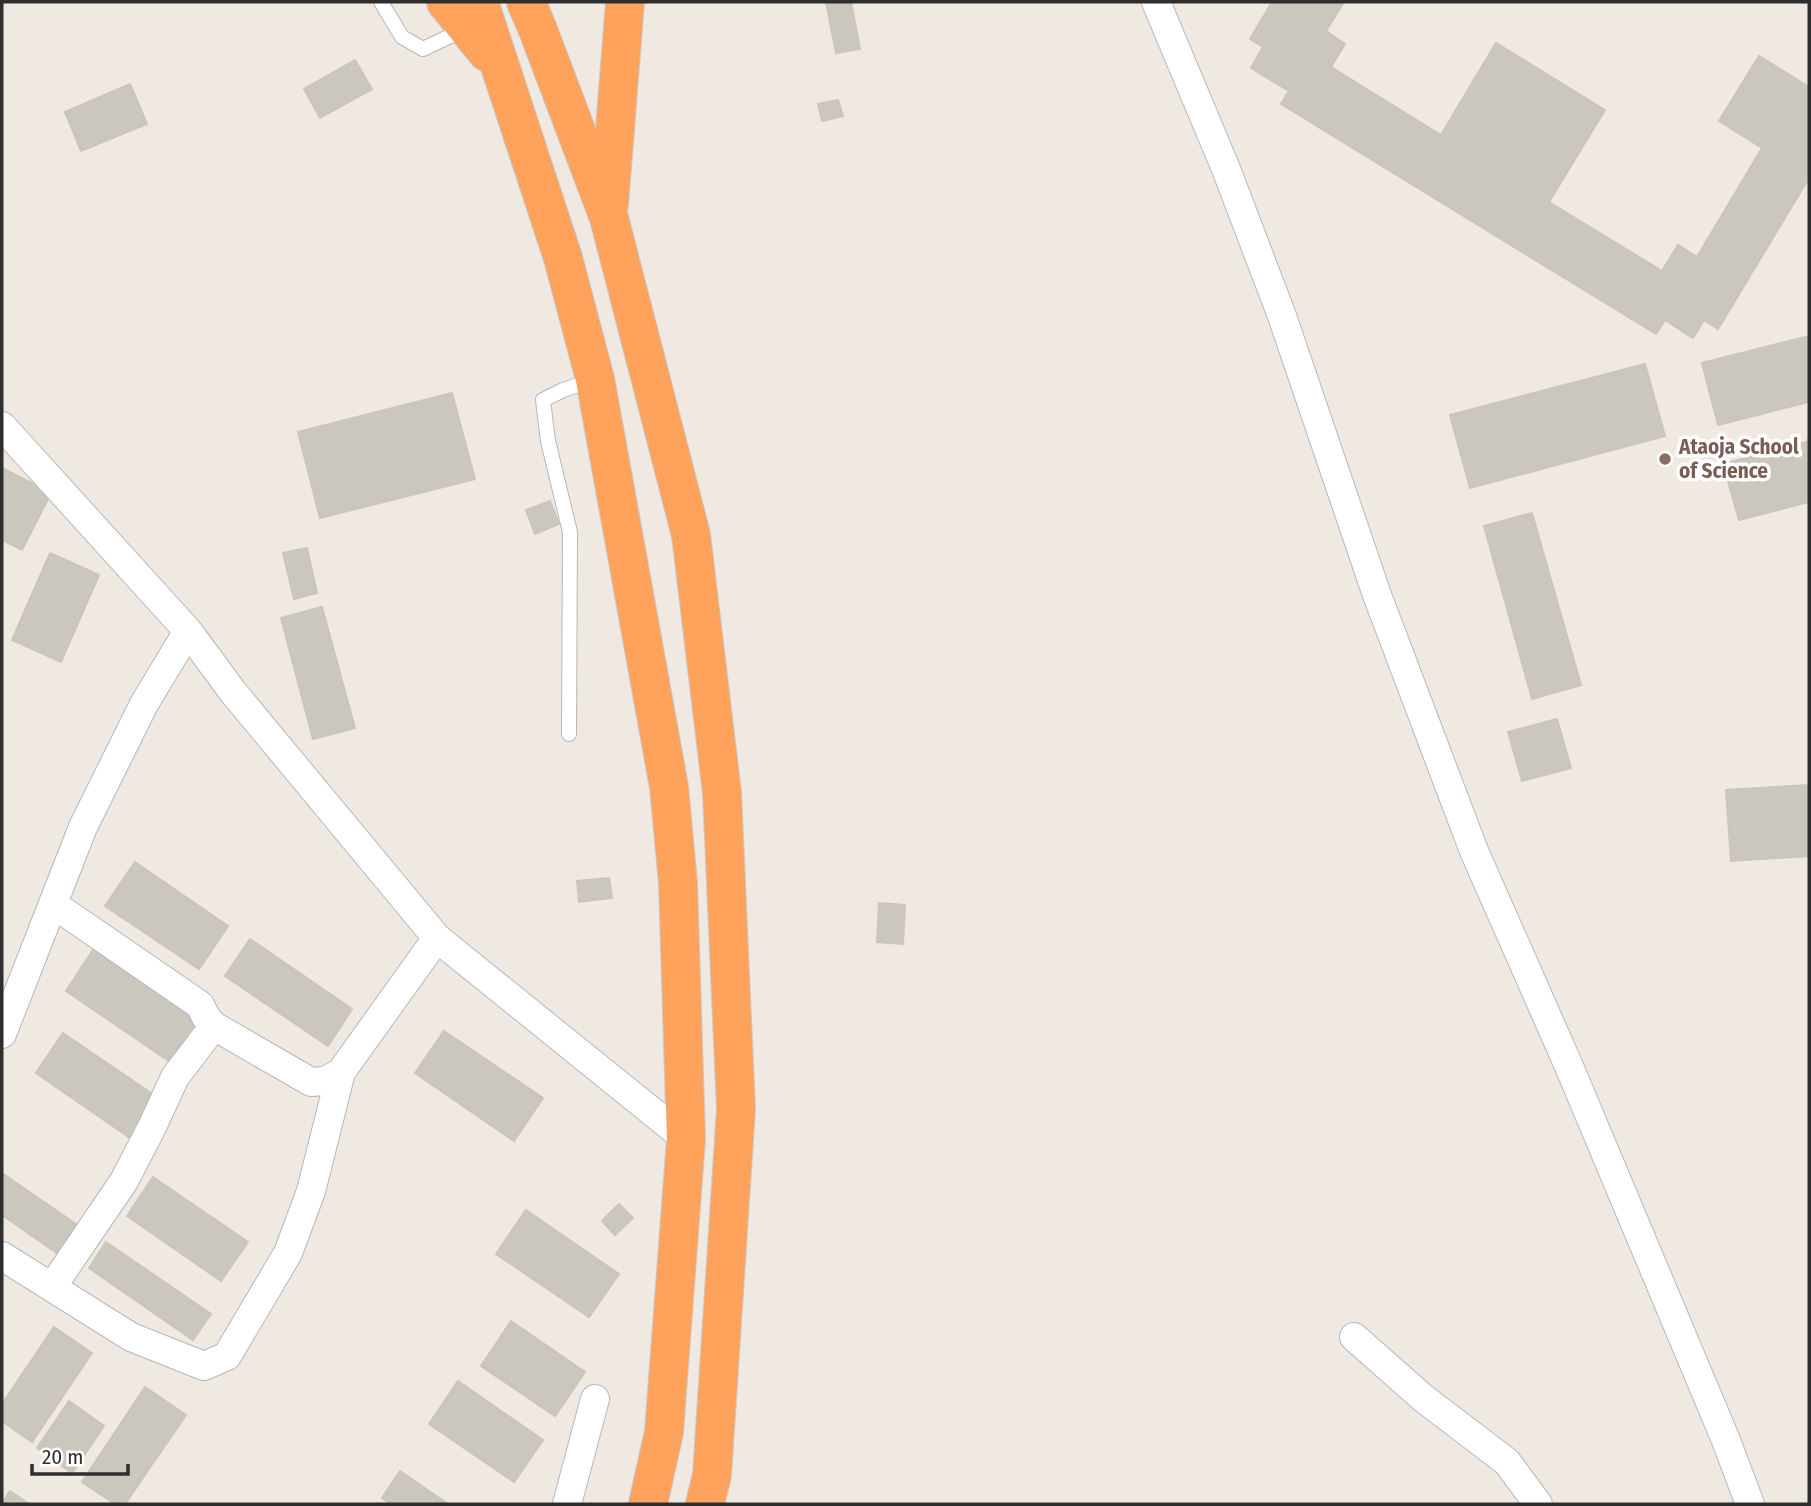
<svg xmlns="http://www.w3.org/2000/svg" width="1811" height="1506" viewBox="0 0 1811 1506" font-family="'Fira Sans Condensed',sans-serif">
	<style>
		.building { fill: #cbc7bf; stroke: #cbc5ba; stroke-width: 2 }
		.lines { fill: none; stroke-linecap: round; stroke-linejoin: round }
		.lane-casing { stroke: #b4b7c1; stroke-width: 16 }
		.street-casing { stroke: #b4b7c1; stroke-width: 30 }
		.highway-casing { stroke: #c9c9c9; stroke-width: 40 }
		.lane { stroke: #fff; stroke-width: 14 }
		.street { stroke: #fff; stroke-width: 28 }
		.highway { stroke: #ffa35c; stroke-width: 38 }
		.education-dot { fill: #8d6e63; stroke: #fff; stroke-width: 2.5 }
		.labels { text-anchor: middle; stroke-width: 7; stroke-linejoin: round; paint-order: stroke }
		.education-label { font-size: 21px; font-weight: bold; fill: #785e54; stroke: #fff; text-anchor: start }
	</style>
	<rect width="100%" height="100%" fill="#efe9e1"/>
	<!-- building -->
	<path class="building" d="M 826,2 L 851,2 L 860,49 L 836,53 Z
		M 1272,2 L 1344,2 L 1326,31 L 1345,44 L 1331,67 L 1441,135 L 1496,43 L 1605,110 L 1549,202 L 1662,271 L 1678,245 L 1697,257 L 1762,148 L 1719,121 L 1759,56 L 1809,87 L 1809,178 L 1718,329 L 1704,320 L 1693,338 L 1665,320 L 1656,334 L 1281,104 L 1289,91 L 1251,68 L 1263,47 L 1250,39 Z
		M 355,60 L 372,89 L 320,118 L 304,89 Z
		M 130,84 L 147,124 L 81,151 L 65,112 Z
		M 838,100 L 843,116 L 822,121 L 818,104 Z
		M 1809,336 L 1809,402 L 1718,425 L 1702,363 Z
		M 1645,364 L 1665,436 L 1470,488 L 1450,415 Z
		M 452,393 L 475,479 L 320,518 L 298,432 Z
		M 1809,441 L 1809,502 L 1739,520 L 1723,464 Z
		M 2,468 L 51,493 L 22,550 L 2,540 Z
		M 550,501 L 559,524 L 535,534 L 526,510 Z
		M 1532,513 L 1581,685 L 1532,699 L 1484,526 Z
		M 307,548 L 317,593 L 294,599 L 283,553 Z
		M 50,553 L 99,575 L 61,662 L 12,640 Z
		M 322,607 L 355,728 L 313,739 L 281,618 Z
		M 1557,719 L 1571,768 L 1522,781 L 1508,732 Z
		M 1809,785 L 1809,856 L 1731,861 L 1726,790 Z
		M 135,862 L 228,926 L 199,969 L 105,906 Z
		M 609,878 L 612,898 L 579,902 L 577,881 Z
		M 879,903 L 905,905 L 903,944 L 877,942 Z
		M 250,939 L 352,1009 L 328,1046 L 225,976 Z
		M 97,944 L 201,1015 L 169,1061 L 66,991 Z
		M 444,1031 L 543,1098 L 514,1141 L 415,1073 Z
		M 63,1033 L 164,1102 L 136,1142 L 36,1073 Z
		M 2,1173 L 86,1231 L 67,1260 L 2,1215 Z
		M 153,1177 L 248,1242 L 221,1281 L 127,1216 Z
		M 619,1204 L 633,1218 L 615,1235 L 602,1221 Z
		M 526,1210 L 619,1274 L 589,1317 L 496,1254 Z
		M 106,1242 L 211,1314 L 193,1340 L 89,1268 Z
		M 511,1321 L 585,1372 L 555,1416 L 481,1366 Z
		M 54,1327 L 92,1353 L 32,1442 L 2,1421 L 2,1404 Z
		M 458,1381 L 543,1440 L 514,1482 L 429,1424 Z
		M 145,1387 L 186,1415 L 125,1504 L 115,1504 L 82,1482 Z
		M 69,1401 L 104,1426 L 72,1473 L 37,1448 Z
		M 400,1471 L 448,1504 L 391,1504 L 382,1498 Z
		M 10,1491 L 29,1504 L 2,1504 Z"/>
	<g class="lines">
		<!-- lane casing -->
		<g class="lane-casing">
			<path id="lane" d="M 381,2 L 402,37 L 423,49 L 467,28
				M 569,734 L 570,532 L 548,441 L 543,400 L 563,390 L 594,380"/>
		</g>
		<!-- street casing -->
		<g class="street-casing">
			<path id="street" d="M 1156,2 L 1226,169 L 1282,316 L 1377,595 L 1474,851 L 1568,1064 L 1725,1438 L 1750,1504
				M 2,426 L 188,631 L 233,692 L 437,938 L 686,1139
				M 53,904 L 200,1005 L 206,1017 L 214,1026 L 311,1082 L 325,1081 L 341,1072 L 437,938
				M 2,1034 L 83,827 L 144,704 L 188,631
				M 2,1256 L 131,1337 L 204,1366 L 227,1356 L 288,1253 L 311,1191 L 341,1072
				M 52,1287 L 124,1181 L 152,1127 L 175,1077 L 214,1026
				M 1354,1337 L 1423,1398 L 1507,1462 L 1538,1504
				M 567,1504 L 595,1399"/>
		</g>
		<!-- highway casing -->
		<g class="highway-casing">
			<path id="highway" d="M 446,2 L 487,52
				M 479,2 L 563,258 L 595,379 L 669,787 L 678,883 L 686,1139 L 664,1432 L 648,1504
				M 526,2 L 538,30 L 609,218 L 691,535 L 722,793 L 736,1109 L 712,1475 L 705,1504
				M 609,205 L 625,2"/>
		</g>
		<!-- lane -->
		<use href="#lane" class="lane"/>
		<!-- street -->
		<use href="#street" class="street"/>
		<!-- highway -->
		<use href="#highway" class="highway"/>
	</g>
	<!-- markers -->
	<circle class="education-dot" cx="1665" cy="459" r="7"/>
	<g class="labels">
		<!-- education labels -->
		<g class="education-label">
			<text x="1679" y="454">Ataoja School<tspan x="1679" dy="24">of Science</tspan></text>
		</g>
	</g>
	<!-- border -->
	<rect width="1811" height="1506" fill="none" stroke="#2e2e2e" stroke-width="7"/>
	<!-- scale -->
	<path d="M32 1464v10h96v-10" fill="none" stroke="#2e2e2e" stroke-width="3.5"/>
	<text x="42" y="1464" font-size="21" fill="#2e2e2e" stroke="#ffffff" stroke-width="5" paint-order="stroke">20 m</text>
</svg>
